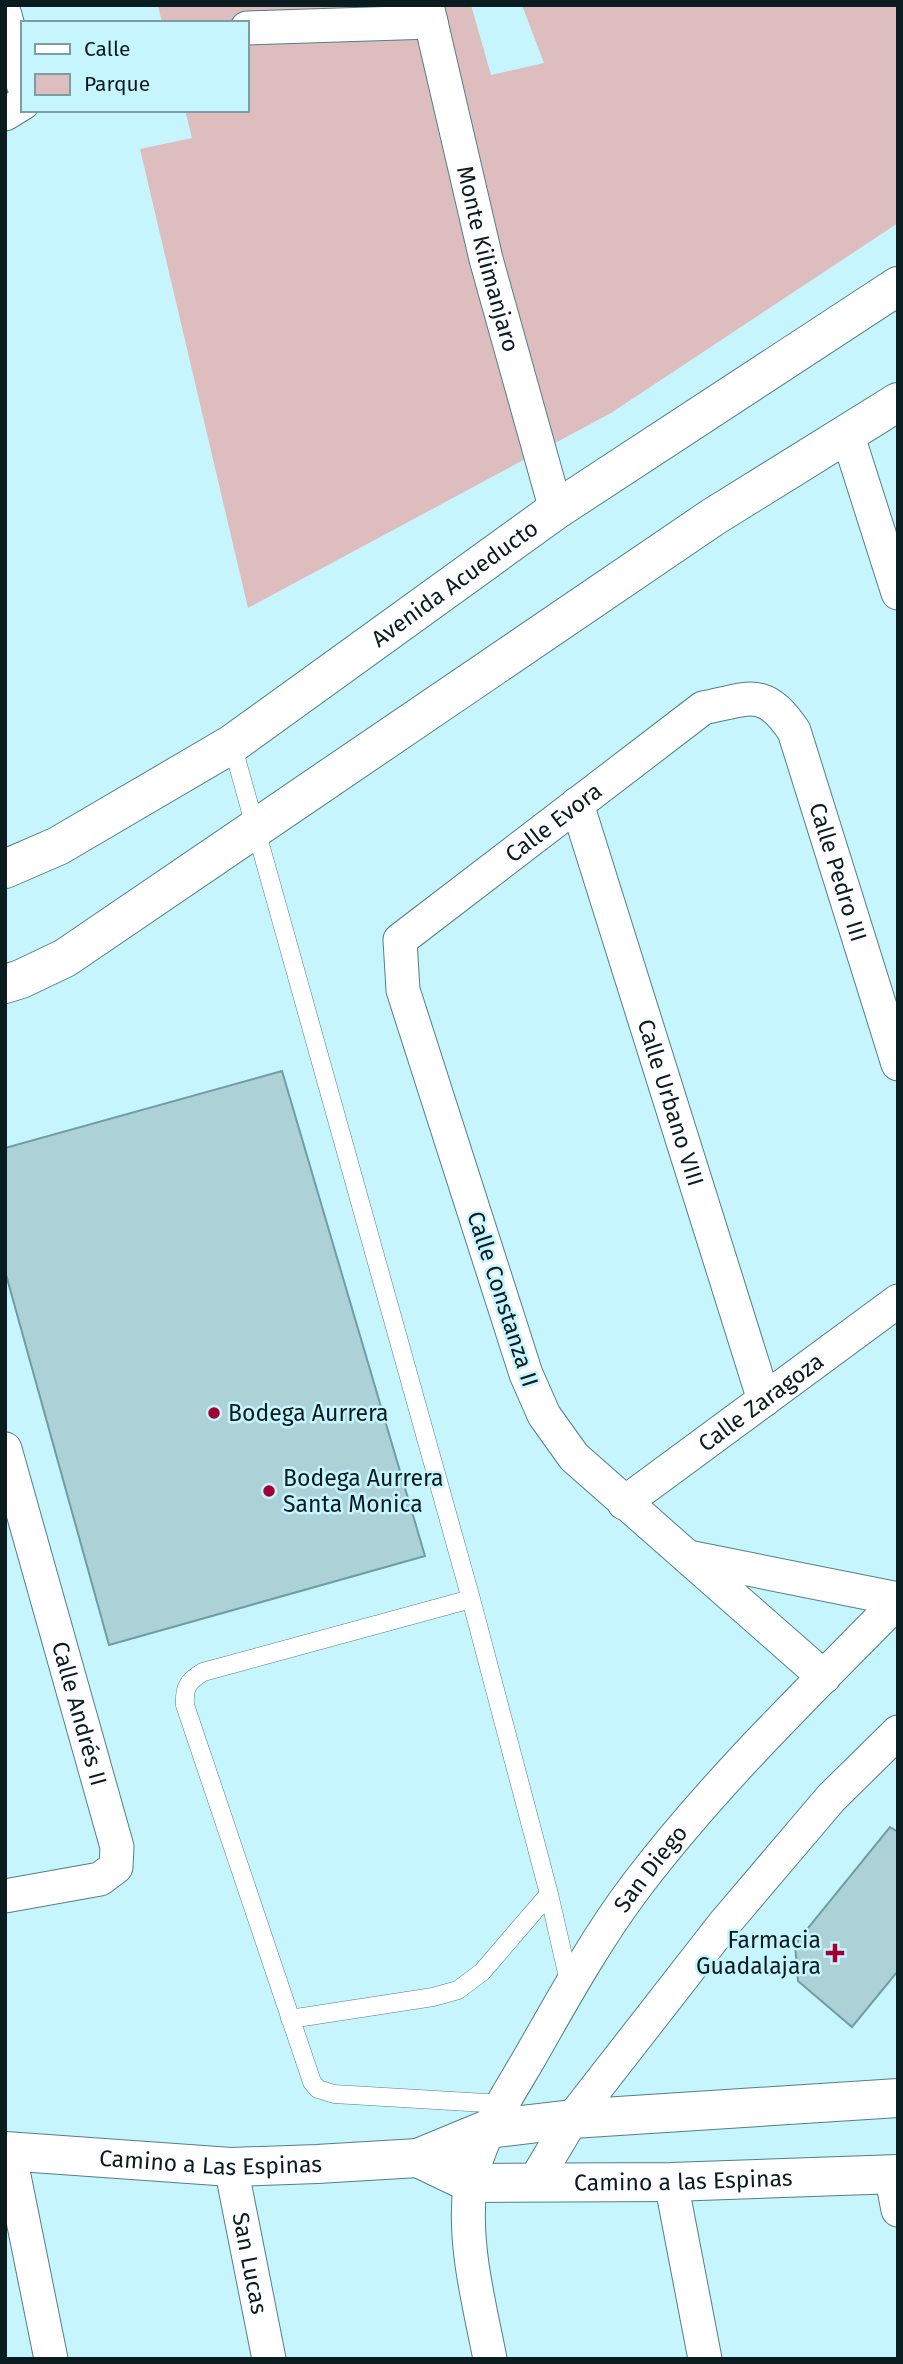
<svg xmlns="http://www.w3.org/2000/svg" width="903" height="2364" viewBox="0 0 903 2364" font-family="'Fira Sans',sans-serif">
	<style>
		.green { fill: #debdbe }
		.building { fill: #acd2d8; stroke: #709da4; stroke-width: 2 }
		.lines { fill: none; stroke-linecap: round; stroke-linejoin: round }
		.lane-casing { stroke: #537f86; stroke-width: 19 }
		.street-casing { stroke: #537f86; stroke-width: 35 }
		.secondary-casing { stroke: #537f86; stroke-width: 40 }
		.lane { stroke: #fff; stroke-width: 18 }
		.street { stroke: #fff; stroke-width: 33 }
		.secondary { stroke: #fff; stroke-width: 38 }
		.poi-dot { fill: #a10133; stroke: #c6f5fd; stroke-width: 2.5 }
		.labels { text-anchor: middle; stroke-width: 5; stroke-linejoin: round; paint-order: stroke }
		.street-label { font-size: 23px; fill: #0a1c1f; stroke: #c6f5fd }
		.poi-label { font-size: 23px; fill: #0a1c1f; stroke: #c6f5fd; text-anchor: start }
	</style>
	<rect width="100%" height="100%" fill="#c6f5fd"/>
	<!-- green -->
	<path class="green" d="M 158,5 L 471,5 L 491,75 L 544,63 L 522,5 L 898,5 L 898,223 L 611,413 L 248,608 L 140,149 L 192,138 L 185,110 L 247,110 L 247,23 L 162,23 Z"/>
	<!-- building -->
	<path class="building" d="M 282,1071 L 425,1556 L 109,1645 L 5,1271 L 5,1148 Z
		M 890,1827 L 898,1832 L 898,1971 L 852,2027 L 798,1981 L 795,1944 Z"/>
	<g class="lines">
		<!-- lane casing -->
		<g class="lane-casing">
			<path id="lane" d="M 232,744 L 471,1599 L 549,1894 L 570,1986
				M 471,1599 L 203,1672 C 188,1681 184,1687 185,1705 L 312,2082 L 318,2089 L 334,2094 L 503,2104
				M 290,2019 L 433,1997 L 458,1990 L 482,1972 L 549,1894"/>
		</g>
		<!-- street casing -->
		<g class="street-casing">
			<g id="street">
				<path id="s1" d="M 427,5 L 486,259 L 556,510"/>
				<path d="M 5,15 L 23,84"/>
				<path d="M 247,28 L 431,22"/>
				<path d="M 5,114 L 23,103"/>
				<path d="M 847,433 L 898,593"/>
				<path id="s2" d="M 577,804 L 764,1400"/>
				<path id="s3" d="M 5,1449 L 117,1847 L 116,1867 L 100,1879 L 5,1896"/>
				<path id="s4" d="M 624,1503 L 898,1301"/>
				<path d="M 688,1557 L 898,1599"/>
				<path id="s5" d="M 824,1677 L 574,1457 L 544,1415 L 526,1374 L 403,990 L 400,940 L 703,708 C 749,699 764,686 794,731 L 898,1064"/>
				<path d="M 9,2151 L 51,2359"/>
				<path id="s6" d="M 231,2167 L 269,2359"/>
				<path d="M 891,2174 L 898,2210"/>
				<path d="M 671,2182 L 705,2359"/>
				<path d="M 533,2184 L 572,2119 L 724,1924 L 831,1798 L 898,1732"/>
				<path id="s7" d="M 490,2359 C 479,2302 463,2244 470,2186 C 476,2142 508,2095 530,2057 C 563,1999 596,1939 636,1886 C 714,1783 808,1693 898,1601"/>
			</g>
		</g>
		<!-- secondary casing -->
		<g class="secondary-casing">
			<g id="secondary">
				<path id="s8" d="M 5,869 L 58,846 L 232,744 L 556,510 L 898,286"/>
				<path d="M 5,984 L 21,979 L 65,958 L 713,517 L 898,402"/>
				<path id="s9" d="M 5,2151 L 231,2167 L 317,2164 L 418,2158 L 488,2129 L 572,2119 L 898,2098"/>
				<path id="s10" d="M 418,2158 L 470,2183 L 671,2182 L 898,2174"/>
			</g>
		</g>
		<!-- lane -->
		<use href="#lane" class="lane"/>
		<!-- street -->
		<use href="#street" class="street"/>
		<!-- secondary -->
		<use href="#secondary" class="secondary"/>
	</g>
	<!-- markers -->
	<g class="poi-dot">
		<circle cx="214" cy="1413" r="7"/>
		<circle cx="269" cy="1491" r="7"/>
		<path d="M831.5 1942.5h7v7h7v7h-7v7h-7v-7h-7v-7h7z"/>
	</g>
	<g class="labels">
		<!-- street labels -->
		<g class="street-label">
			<text dy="8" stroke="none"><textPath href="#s1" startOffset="261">Monte Kilimanjaro</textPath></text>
			<text dy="8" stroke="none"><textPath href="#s8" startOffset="534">Avenida Acueducto</textPath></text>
			<text dy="8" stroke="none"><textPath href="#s5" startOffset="1076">Calle Evora</textPath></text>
			<text dy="8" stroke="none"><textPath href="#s5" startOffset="1517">Calle Pedro III</textPath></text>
			<text dy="8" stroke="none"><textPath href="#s2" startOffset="313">Calle Urbano VIII</textPath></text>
			<text transform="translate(503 1299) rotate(72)" y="8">Calle Constanza II</text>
			<text dy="8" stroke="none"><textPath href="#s4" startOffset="170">Calle Zaragoza</textPath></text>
			<text dy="8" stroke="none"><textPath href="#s3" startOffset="275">Calle Andrés II</textPath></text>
			<text dy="8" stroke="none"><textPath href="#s7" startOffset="542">San Diego</textPath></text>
			<text dy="8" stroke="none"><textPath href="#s9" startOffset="206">Camino a Las Espinas</textPath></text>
			<text dy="8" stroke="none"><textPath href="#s10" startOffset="271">Camino a las Espinas</textPath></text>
			<text dy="8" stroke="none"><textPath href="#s6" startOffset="98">San Lucas</textPath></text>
		</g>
		<!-- poi labels -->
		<g class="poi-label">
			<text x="228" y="1421">Bodega Aurrera</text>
			<text x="283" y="1486">Bodega Aurrera<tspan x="283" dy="26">Santa Monica</tspan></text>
			<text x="821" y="1948" text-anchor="end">Farmacia<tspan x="821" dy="26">Guadalajara</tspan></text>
		</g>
	</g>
	<!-- border -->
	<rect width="903" height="2364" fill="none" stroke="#0a1c1f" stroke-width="14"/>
	<!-- legend -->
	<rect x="21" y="21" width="228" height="91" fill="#c6f5fd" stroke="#7b9ea4" stroke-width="2"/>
	<rect x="35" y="44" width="35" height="10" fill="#ffffff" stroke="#7b9ea4" stroke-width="2"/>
	<text x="84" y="56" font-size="21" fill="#0a1c1f">Calle</text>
	<rect x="35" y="74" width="35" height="21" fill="#debdbe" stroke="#7b9ea4" stroke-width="2"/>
	<text x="84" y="91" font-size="21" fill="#0a1c1f">Parque</text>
</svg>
